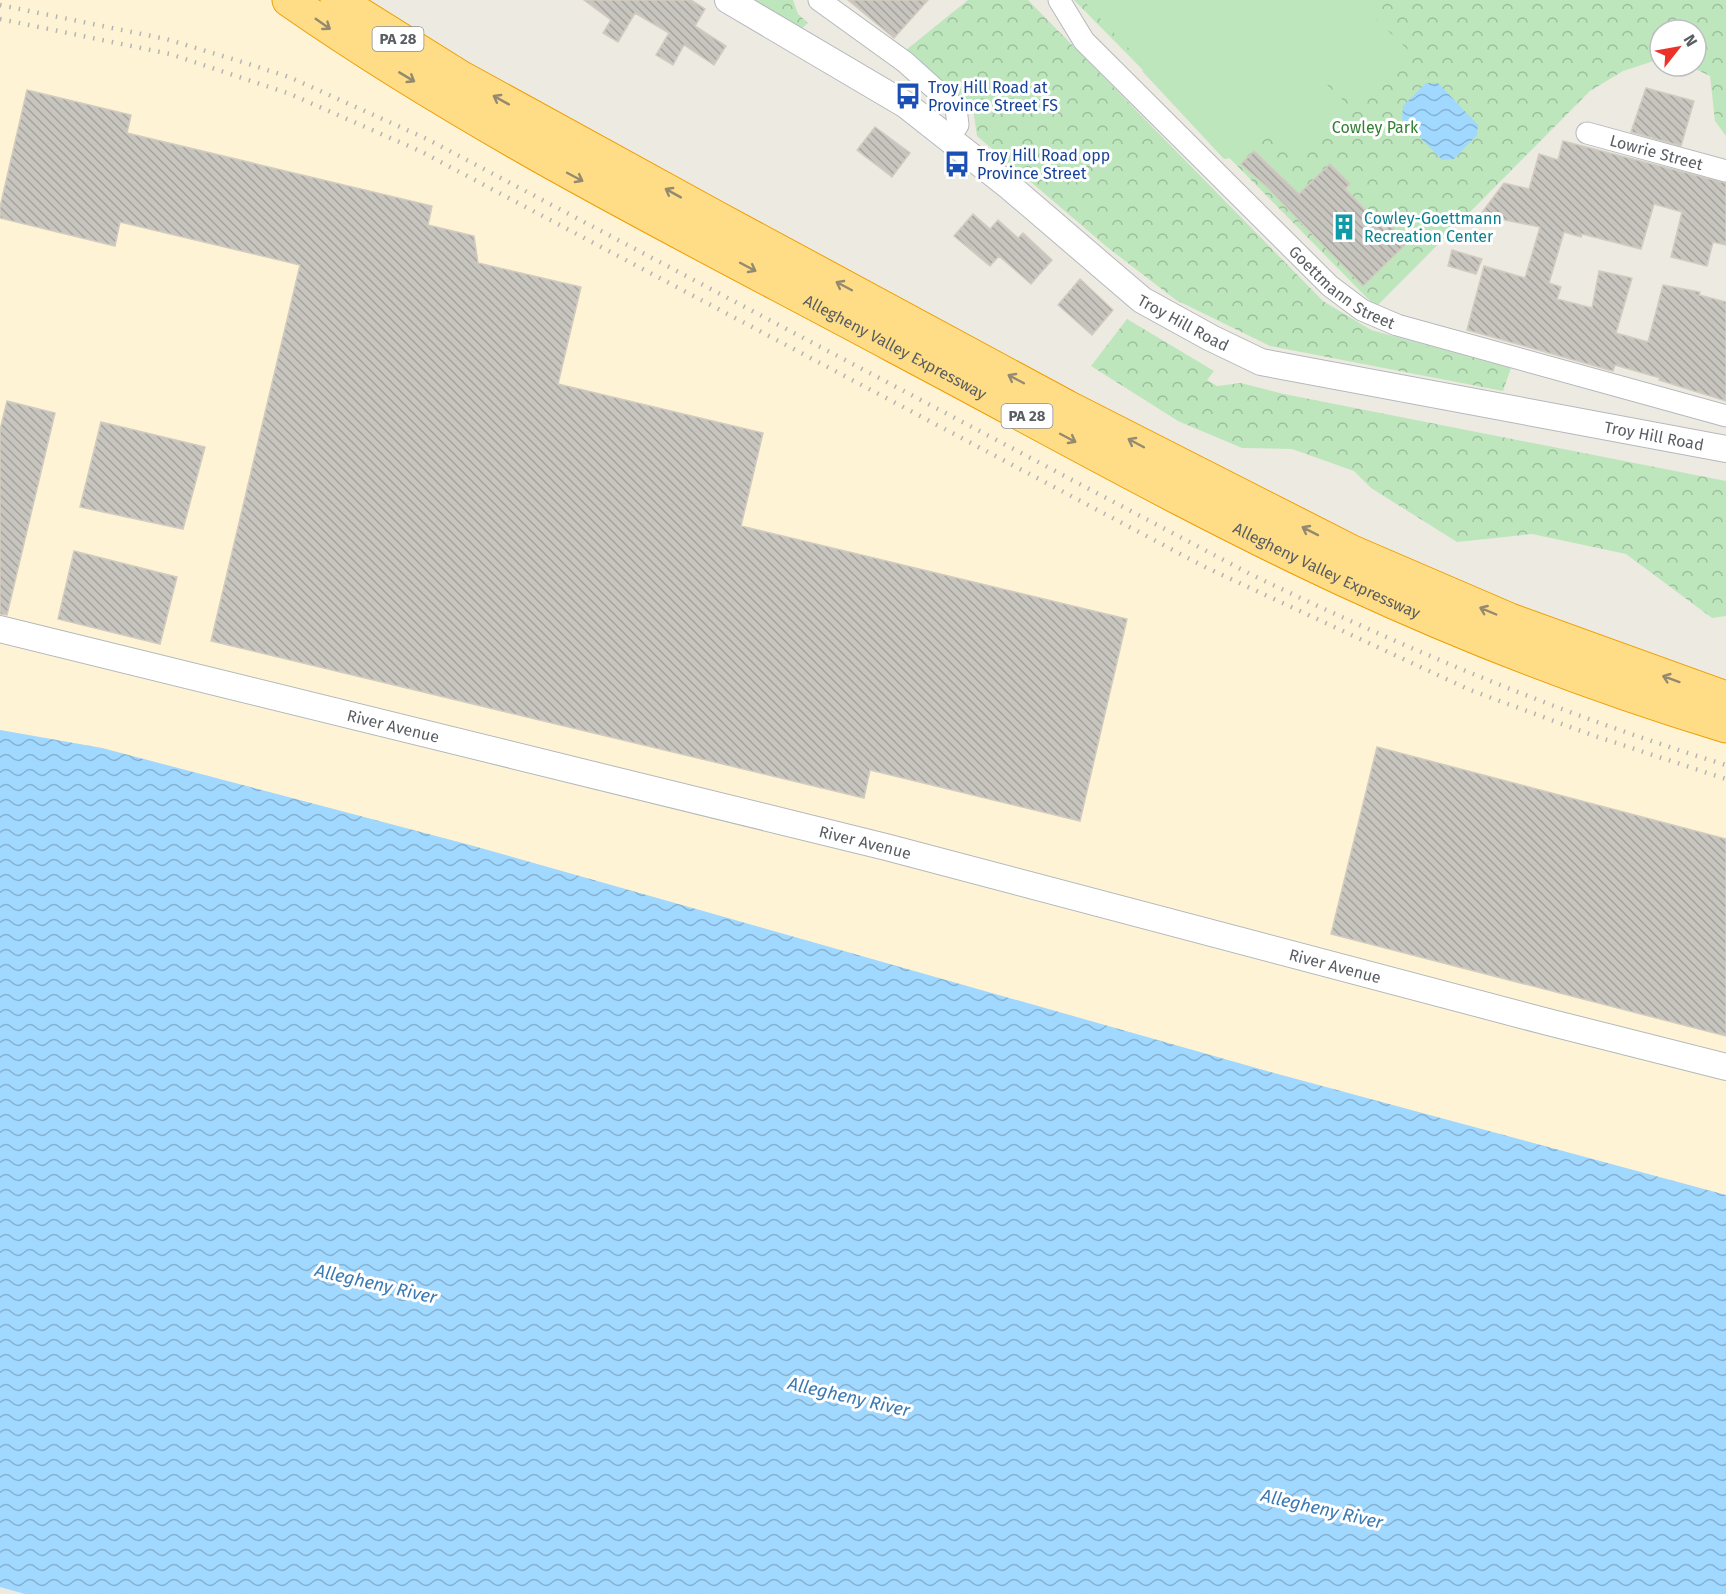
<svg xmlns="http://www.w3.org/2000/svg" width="1726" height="1594" viewBox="0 0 1726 1594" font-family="'Fira Sans',sans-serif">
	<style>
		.commercial { fill: #fef4d5 }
		.forest { fill: url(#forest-crowns) }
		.garden { fill: #bee6bd }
		.water { fill: url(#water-waves) }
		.building { fill: url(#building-back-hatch); stroke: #d2ccc0; stroke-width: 1.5 }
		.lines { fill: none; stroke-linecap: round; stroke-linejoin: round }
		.minor-casing { stroke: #b4b8bc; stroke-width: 23 }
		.tertiary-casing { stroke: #b4b8bc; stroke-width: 28 }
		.motorway-casing { stroke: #ef9d00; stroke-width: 35 }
		.minor { stroke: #fff; stroke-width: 21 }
		.tertiary { stroke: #fff; stroke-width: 26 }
		.motorway { stroke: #ffdd87; stroke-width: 33 }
		.rail { stroke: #b3b4b4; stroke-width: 4.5; stroke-dasharray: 1.5 8; stroke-linecap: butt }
		.oneway { stroke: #948a70 }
		.labels { text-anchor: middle; stroke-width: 6; stroke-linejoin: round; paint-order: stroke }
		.shield { fill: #fff; stroke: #8c8e92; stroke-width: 1.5 }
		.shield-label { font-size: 15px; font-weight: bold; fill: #5a5e63 }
		.transit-label { font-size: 16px; fill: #164399; stroke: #fff; text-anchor: start }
		.park-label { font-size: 16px; fill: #328233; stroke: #fff }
		.street-label { font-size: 16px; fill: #5a5e63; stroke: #fff }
		.culture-label { font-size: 16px; fill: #0d838f; stroke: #fff; text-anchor: start }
		.water-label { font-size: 18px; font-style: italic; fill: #3b79b3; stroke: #fff }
	</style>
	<defs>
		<pattern id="forest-crowns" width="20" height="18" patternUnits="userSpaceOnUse" patternTransform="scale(1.5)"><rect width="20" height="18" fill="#bee6bd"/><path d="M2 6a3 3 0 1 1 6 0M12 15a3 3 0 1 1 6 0" fill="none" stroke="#9dbe9d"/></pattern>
		<pattern id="water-waves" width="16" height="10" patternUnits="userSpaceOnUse" patternTransform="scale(1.5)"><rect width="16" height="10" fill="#a0d8ff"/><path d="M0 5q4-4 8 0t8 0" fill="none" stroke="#85b2d2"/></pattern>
		<pattern id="building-back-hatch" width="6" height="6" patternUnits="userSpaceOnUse" patternTransform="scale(1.5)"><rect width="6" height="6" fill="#c8c5bf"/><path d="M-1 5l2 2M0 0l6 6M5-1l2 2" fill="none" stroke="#a5a39f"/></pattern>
	</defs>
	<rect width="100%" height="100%" fill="#edeae1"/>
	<!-- commercial -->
	<path class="commercial" d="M 0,0 L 289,0 L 1726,726 L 1726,1195 L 1274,1073 L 470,845 L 102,748 L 0,730 Z"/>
	<!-- forest -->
	<path class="forest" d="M 752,0 L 793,0 L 798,14 L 808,23 L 800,30 Z
		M 968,0 L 1028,0 L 1323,301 L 1371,330 L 1511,368 L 1503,391 L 1270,346 L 1176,300 L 1107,247 L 977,136 L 974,115 L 906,50 Z
		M 1074,0 L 1726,0 L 1726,136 L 1715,121 L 1710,76 L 1689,66 L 1696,66 L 1696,30 L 1660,30 L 1660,59 L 1623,71 L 1590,91 L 1376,307 Z
		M 1127,319 L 1214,371 L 1207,380 L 1217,386 L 1241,383 L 1284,394 L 1726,481 L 1726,616 L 1712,618 L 1626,554 L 1532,534 L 1457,542 L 1371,488 L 1354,471 L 1292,449 L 1242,448 L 1178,421 L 1091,366 Z"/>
	<!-- garden -->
	<path class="garden" d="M 1083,0 L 1373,0 L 1384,10 L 1376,19 L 1408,50 L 1355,103 L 1323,71 L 1319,77 L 1350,107 L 1297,160 L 1271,133 L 1248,155 L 1240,156 L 1235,161 L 1231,158 L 1224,159 L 1142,71 L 1147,68 Z"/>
	<!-- water -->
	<path class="water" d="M 1426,83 L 1438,83 L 1478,125 L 1477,135 L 1454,159 L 1442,160 L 1402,119 L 1403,106 Z
		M 0,730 L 102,748 L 470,845 L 1274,1073 L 1726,1195 L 1726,1594 L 25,1594 L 0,1587 Z"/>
	<!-- building -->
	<path class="building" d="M 584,0 L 691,0 L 705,9 L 695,26 L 726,46 L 714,65 L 684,45 L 673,65 L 656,55 L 669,33 L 635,13 L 618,42 L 603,33 L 611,20 Z
		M 848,0 L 928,0 L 894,38 Z
		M 1646,88 L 1694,101 L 1681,146 L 1631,132 Z
		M 27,90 L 131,115 L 127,133 L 432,206 L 428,225 L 474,236 L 478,263 L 581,287 L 558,384 L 763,433 L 741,526 L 1127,619 L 1080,821 L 870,770 L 864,798 L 211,641 L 300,265 L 120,222 L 115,246 L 0,218 L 0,207 Z
		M 875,127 L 910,153 L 892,177 L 857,150 Z
		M 1563,141 L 1726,183 L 1726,245 L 1713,242 L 1707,266 L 1671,257 L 1682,212 L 1654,204 L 1641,249 L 1582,234 L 1581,237 L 1564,232 L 1549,283 L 1561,287 L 1557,299 L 1592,308 L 1599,271 L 1632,278 L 1616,333 L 1648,342 L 1663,285 L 1700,292 L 1699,295 L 1726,302 L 1726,401 L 1659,380 L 1660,378 L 1615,365 L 1613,371 L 1467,330 L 1484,266 L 1525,278 L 1540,227 L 1480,215 L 1504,183 L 1529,189 L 1539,154 L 1558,160 Z
		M 1254,151 L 1299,194 L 1330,164 L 1350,184 L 1345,189 L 1385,230 L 1390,225 L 1407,243 L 1363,286 L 1266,186 L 1241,164 Z
		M 973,214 L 990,229 L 998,220 L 1018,238 L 1023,233 L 1052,260 L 1031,284 L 999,256 L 990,266 L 954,236 Z
		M 1452,250 L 1482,259 L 1476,274 L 1448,266 Z
		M 1080,279 L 1113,310 L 1092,335 L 1058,305 Z
		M 7,401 L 55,413 L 7,615 L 0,614 L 0,430 Z
		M 101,422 L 205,447 L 183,529 L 80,507 Z
		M 74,551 L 177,577 L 160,644 L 58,619 Z
		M 1377,747 L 1726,839 L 1726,1036 L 1331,934 Z"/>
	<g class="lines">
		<!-- minor casing -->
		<g class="minor-casing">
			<g id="minor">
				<path d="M 819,0 L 905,62 L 956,108 L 958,125 L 947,139"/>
				<path id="s1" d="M 1059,0 L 1084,41 L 1330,286 L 1362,310 L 1397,325 L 1726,416"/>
				<path id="s2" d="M 1587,133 L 1726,171"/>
			</g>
		</g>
		<!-- tertiary casing -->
		<g class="tertiary-casing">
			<g id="tertiary">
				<path id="s3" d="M 728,0 L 906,105 L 1010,187 L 1142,300 L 1211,338 L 1261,362 L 1726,449"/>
				<path id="s4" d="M 0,629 L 886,847 L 1548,1022 L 1726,1067"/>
			</g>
		</g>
		<!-- motorway casing -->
		<g class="motorway-casing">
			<g id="motorway">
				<path id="s5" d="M 289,0 C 480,133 689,236 894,346 C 1044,425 1193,510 1347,581 C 1470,638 1597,687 1726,726"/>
				<path d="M 337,0 L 460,77 L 717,218 L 1067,407 L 1352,552 L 1510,620 L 1726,698"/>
			</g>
		</g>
		<!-- minor -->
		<use href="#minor" class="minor"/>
		<!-- tertiary -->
		<use href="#tertiary" class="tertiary"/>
		<!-- motorway -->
		<use href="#motorway" class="motorway"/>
		<!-- rail -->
		<path class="rail" d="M 0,5 L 166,39 L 236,60 L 289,77 L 427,139 L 1250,574 C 1404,648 1562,715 1726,765
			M 0,19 L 170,54 L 290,94 L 420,151 L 1205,567 L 1470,690 L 1592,735 L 1726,779"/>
	</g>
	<!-- one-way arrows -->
	<defs><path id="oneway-shaft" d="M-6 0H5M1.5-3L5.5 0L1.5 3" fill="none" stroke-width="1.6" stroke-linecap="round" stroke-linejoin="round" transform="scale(1.5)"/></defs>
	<g class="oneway">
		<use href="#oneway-shaft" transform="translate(323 24) rotate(35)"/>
		<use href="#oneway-shaft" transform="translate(407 77) rotate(31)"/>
		<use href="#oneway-shaft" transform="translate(501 100) rotate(-151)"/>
		<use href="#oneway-shaft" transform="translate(575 177) rotate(28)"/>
		<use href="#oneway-shaft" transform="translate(673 193) rotate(-151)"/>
		<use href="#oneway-shaft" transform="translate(748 267) rotate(28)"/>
		<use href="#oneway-shaft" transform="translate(844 286) rotate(-152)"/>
		<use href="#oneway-shaft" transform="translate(1016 379) rotate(-152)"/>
		<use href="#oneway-shaft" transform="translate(1068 438) rotate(28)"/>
		<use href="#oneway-shaft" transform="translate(1136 443) rotate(-152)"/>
		<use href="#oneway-shaft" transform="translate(1310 531) rotate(-153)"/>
		<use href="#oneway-shaft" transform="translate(1488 611) rotate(-157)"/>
		<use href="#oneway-shaft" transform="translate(1671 679) rotate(-160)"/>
	</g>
	<!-- icons -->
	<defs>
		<g id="bus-bare" transform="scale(2.07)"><path d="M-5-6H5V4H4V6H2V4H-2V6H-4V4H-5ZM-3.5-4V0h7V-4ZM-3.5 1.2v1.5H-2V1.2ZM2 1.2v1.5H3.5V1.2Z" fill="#1a4fb4" stroke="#fff" stroke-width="2.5" paint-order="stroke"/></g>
		<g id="building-bare" transform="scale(2.07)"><path d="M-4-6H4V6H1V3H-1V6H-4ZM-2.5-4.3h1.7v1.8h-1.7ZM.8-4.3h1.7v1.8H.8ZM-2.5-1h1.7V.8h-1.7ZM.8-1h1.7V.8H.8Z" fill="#0f9aa8" stroke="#fff" stroke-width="2.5" paint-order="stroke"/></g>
	</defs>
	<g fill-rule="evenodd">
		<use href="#bus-bare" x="908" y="96"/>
		<use href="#bus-bare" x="957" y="164"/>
		<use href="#building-bare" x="1344" y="227"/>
	</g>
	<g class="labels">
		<!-- shield labels -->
		<g class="shield">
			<rect x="372.5" y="27" width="51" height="24" rx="4.5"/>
			<rect x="1001.5" y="404" width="51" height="24" rx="4.5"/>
		</g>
		<g class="shield-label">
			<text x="398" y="44">PA 28</text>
			<text x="1027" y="421">PA 28</text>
		</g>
		<!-- transit labels -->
		<g class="transit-label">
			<text x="928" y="93">Troy Hill Road at<tspan x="928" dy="18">Province Street FS</tspan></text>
			<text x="977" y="161">Troy Hill Road opp<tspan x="977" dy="18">Province Street</tspan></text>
		</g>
		<!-- park labels -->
		<g class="park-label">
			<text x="1375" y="133">Cowley Park</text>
		</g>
		<!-- street labels -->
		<g class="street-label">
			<text dy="6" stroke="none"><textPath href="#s2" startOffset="72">Lowrie Street</textPath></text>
			<text dy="6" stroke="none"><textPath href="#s1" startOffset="406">Goettmann Street</textPath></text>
			<text dy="6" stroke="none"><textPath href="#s3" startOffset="560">Troy Hill Road</textPath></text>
			<text dy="6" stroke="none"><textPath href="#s5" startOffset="699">Allegheny Valley Expressway</textPath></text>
			<text dy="6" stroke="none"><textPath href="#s3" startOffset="1047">Troy Hill Road</textPath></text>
			<text dy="6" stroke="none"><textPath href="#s5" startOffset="1185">Allegheny Valley Expressway</textPath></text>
			<text dy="6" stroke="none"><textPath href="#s4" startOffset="405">River Avenue</textPath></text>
			<text dy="6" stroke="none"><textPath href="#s4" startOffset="891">River Avenue</textPath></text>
			<text dy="6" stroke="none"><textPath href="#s4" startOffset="1377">River Avenue</textPath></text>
		</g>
		<!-- culture labels -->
		<g class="culture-label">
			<text x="1364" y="224">Cowley-Goettmann<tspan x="1364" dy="18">Recreation Center</tspan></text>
		</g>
		<!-- water labels -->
		<g class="water-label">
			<text transform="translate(376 1284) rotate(13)" y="6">Allegheny River</text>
			<text transform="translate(849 1397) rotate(13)" y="6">Allegheny River</text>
			<text transform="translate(1322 1509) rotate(13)" y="6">Allegheny River</text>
		</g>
	</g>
	<!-- north arrow -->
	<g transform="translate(1678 48) rotate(59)"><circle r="28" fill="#ffffff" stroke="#bdbfc1" stroke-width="1.5"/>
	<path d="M0-4.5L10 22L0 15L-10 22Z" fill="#ec3228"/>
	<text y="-9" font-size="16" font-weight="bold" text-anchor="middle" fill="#5a5e63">N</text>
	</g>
</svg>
